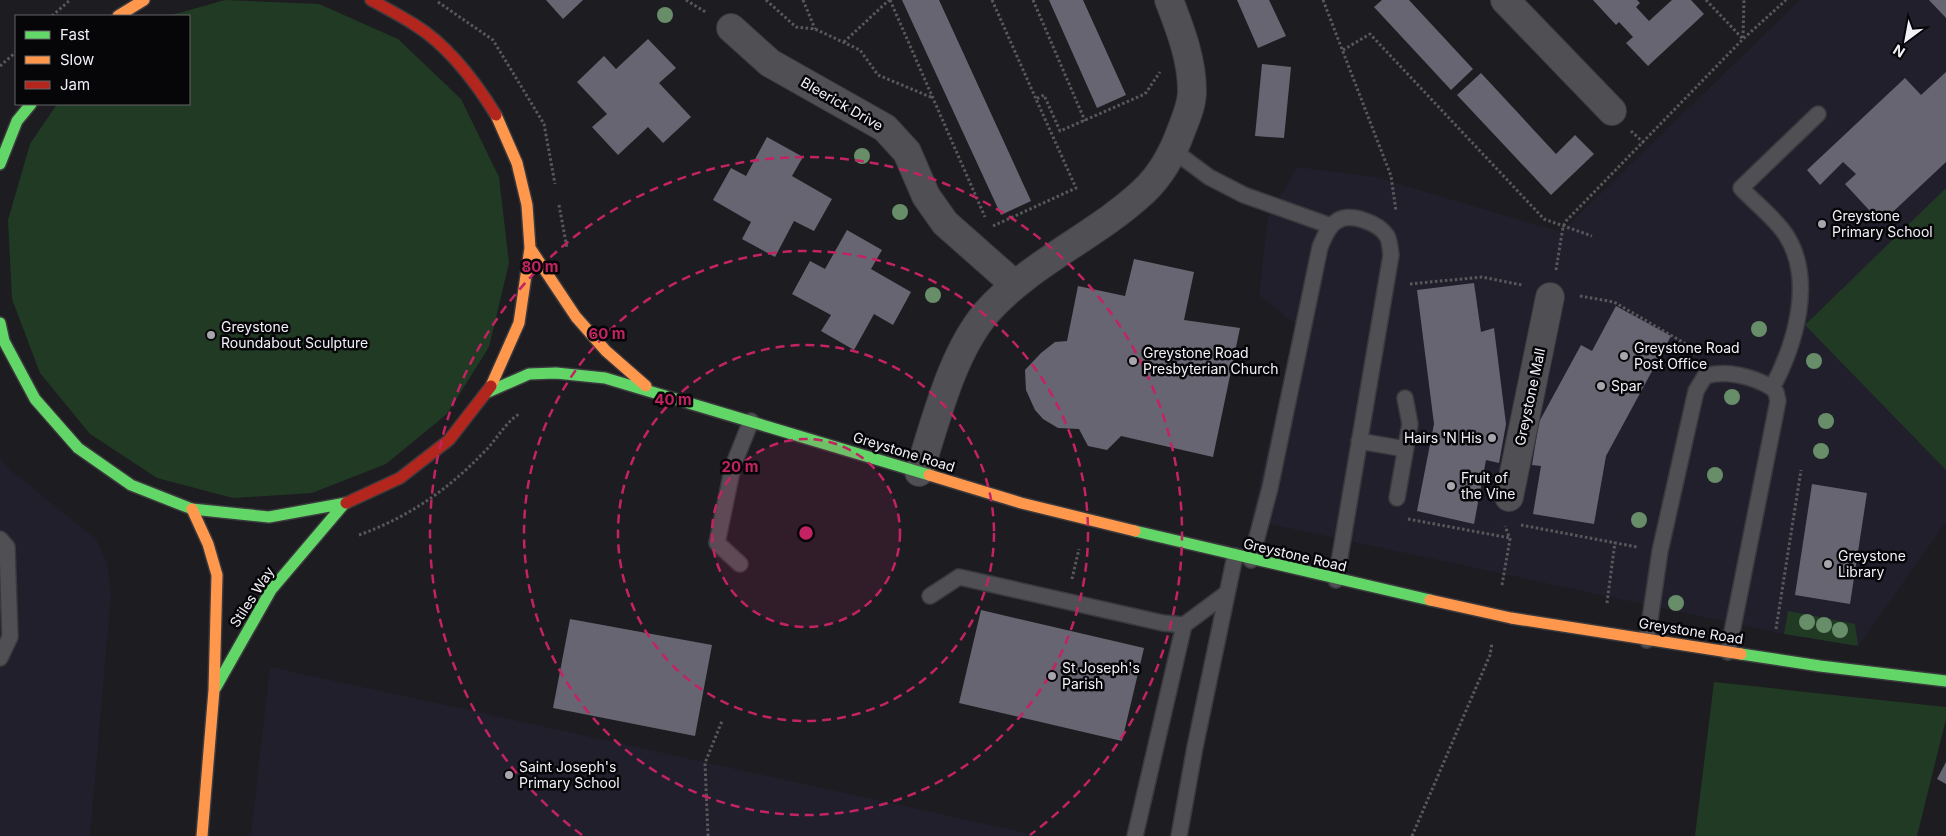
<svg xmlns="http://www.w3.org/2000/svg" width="1946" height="836" viewBox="0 0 1946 836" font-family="Inter,sans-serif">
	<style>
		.built { fill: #221f2d }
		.green { fill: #213a23 }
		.building { fill: #686572 }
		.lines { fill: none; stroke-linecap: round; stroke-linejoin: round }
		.lane-casing { stroke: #3a393d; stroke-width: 18 }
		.street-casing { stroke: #3a393d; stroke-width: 30 }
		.fast-casing { stroke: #3a393d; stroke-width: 14 }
		.slow-casing { stroke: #3a393d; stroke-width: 14 }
		.jam-casing { stroke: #3a393d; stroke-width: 14 }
		.path { stroke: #59595c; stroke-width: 3; stroke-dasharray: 2.5 2.5; stroke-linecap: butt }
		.lane { stroke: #504f53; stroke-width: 15 }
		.street { stroke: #504f53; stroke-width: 28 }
		.fast { stroke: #63d668; stroke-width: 11 }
		.slow { stroke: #ff974d; stroke-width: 11 }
		.jam { stroke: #b3261e; stroke-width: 11 }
		.tree { fill: #678e69 }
		.ring { fill: none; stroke: #c42363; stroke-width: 2.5; stroke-dasharray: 9 6 }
		.poi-dot { fill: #a8a6ad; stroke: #060609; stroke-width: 2 }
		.labels { text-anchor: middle; stroke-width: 5; stroke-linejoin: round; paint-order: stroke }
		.street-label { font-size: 14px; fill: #f3f1f8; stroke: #060609 }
		.poi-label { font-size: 14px; fill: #f3f1f8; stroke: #060609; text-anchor: start }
		.centre { fill: #c42363; stroke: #060609; stroke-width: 2.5 }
		.ring-label { font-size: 15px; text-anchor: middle; font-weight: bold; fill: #c42363; stroke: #060609; stroke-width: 5; stroke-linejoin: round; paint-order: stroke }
	</style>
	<rect width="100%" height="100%" fill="#1d1c21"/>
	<!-- built -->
	<path class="built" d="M 1800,0 L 1946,0 L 1946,522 L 1858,646 L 1784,634 L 1251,520 L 1296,325 L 1259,295 L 1268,218 L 1297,167 L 1375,177 L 1561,232 Z
		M 0,458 L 10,470 L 96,539 L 107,563 L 111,593 L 90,836 L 0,836 Z
		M 270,667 L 482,713 L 1039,836 L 251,836 Z"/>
	<!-- green -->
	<path class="green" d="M 225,0 L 319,4 L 398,39 L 461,99 L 499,177 L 509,263 L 489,347 L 447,414 L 386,464 L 312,493 L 233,498 L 157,478 L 90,434 L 40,373 L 12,299 L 8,220 L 30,144 L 57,104 L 189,104 L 189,16 L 168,16 Z
		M 1946,188 L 1946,470 L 1805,325 Z
		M 1788,611 L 1855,624 L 1858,646 L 1784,634 Z
		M 1714,682 L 1946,707 L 1946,719 L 1917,836 L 1695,836 Z"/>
	<!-- building -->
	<path class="building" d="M 546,0 L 583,0 L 563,19 Z
		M 902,0 L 939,0 L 1031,201 L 1001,215 Z
		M 1049,0 L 1083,0 L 1126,95 L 1097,108 Z
		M 1237,0 L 1269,0 L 1286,36 L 1258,48 Z
		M 1382,0 L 1409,0 L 1473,69 L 1451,90 L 1374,7 Z
		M 1593,0 L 1637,0 L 1640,3 L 1636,7 L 1649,21 L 1672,0 L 1691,0 L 1704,14 L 1648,66 L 1626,43 L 1633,37 L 1619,22 L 1616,25 Z
		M 1929,0 L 1946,0 L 1946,18 Z
		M 648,39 L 676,68 L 659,83 L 691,117 L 663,143 L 648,127 L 618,155 L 592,127 L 607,114 L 577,82 L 604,56 L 616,69 Z
		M 1262,64 L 1291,67 L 1284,138 L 1255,136 Z
		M 1946,72 L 1946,162 L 1881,223 L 1845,184 L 1856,174 L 1843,162 L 1820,185 L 1807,170 L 1905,78 L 1921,95 Z
		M 1481,73 L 1556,154 L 1575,135 L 1594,154 L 1551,195 L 1457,95 Z
		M 767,137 L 803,157 L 792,176 L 832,199 L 814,231 L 794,221 L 775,257 L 742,239 L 751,222 L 713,200 L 731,168 L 746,176 Z
		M 847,230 L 882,250 L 871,269 L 911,292 L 893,325 L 874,314 L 854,350 L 821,331 L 831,315 L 792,294 L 810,261 L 825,269 Z
		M 1134,259 L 1194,272 L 1184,320 L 1240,328 L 1213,457 L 1121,436 L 1107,450 L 1088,446 L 1079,429 L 1058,428 L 1043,419 L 1035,410 L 1026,390 L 1025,370 L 1041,353 L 1055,342 L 1067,341 L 1078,286 L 1125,296 Z
		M 1474,283 L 1481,332 L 1494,328 L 1506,424 L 1499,463 L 1486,460 L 1474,524 L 1417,511 L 1434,424 L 1417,290 Z
		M 1616,306 L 1671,336 L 1606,456 L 1594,524 L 1533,514 L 1541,466 L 1532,465 L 1539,422 L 1581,345 L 1592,351 Z
		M 1812,484 L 1867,493 L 1850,604 L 1795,595 Z
		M 981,610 L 1144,648 L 1122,741 L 959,703 Z
		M 570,619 L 712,645 L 695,736 L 553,708 Z
		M 1946,762 L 1946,784 L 1937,779 Z"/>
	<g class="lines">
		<!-- lane casing -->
		<g class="lane-casing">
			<path id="lane" d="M 1174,151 L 1209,177 L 1244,195 L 1331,226
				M 1772,388 C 1795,345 1815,280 1786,235 C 1775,218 1755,203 1741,188 L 1818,114
				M 1359,441 L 1405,449
				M 1397,498 L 1410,424 L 1405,398
				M 0,539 L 7,547 L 10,637 L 0,658
				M 1251,560 L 1270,488 L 1320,247 C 1324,238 1328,226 1337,221 C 1350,212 1379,223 1387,236 C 1390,241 1390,249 1391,255 L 1336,580
				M 740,564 L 717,543 L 733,466 L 751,421
				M 930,596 L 959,577 L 1163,623 L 1184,625
				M 1647,640 L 1660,551 L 1696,391 L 1705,376 C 1726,370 1753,376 1772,388 L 1776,392 L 1778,401 L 1728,652
				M 1135,836 L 1184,625 L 1227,593
				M 1179,836 L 1195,747 L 1235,556"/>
		</g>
		<!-- street casing -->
		<g class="street-casing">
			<path id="street" d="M 1505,0 L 1612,111
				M 731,28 L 770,63 L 885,128 L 907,152 L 926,196 L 945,223 L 1014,284
				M 919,472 C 936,421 951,355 986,313 C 1031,262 1095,237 1144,191 C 1161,175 1173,153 1181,131 C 1186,118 1192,105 1192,91 C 1192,59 1180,29 1169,0
				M 1509,497 L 1550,297"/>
		</g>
		<!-- fast casing -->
		<g class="fast-casing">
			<path id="fast" d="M 0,164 L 17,121 L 31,104
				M 0,323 L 4,341 L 35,399 L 78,448 L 131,485 L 192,509 L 269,517 L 346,503
				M 488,392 L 529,374 L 556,373 L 605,378 L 929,475
				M 1135,531 L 1430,600
				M 1741,654 L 1820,666 L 1946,681
				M 216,687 L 271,590 L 344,504"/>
		</g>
		<!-- slow casing -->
		<g class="slow-casing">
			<path id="slow" d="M 118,16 L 144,0
				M 530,248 L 576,317 L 606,351 L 646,386
				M 491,386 L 519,323 L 530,248 L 527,205 L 517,163 L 496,115
				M 929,475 L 1021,503 L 1135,531
				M 192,509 L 208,544 L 217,575 L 214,690 L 202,836
				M 1430,600 L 1511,618 L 1741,654"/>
		</g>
		<!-- jam casing -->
		<g class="jam-casing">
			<path id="jam" d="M 371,0 C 386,8 401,16 415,25 C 449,46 475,81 496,115
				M 346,503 L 400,478 L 449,440 L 491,386"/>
		</g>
		<!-- path -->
		<path class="path" d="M 686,0 L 707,13
			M 766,0 L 796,27 L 815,29 L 860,50 L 878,75 L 933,98
			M 803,0 L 815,29
			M 890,0 L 985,217
			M 992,0 L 1036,99
			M 1033,0 L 1085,121
			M 1323,0 L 1391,176 L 1396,211
			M 1706,0 L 1743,39
			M 438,2 L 493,40 L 544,124 L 555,184
			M 52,16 L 70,0
			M 1743,38 L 1744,0
			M 844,42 L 889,0
			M 1343,50 L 1370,34 L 1544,219 L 1592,236
			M 0,66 L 16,52
			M 1631,131 L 1644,143
			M 559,205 L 567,248
			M 993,226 L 1076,188 L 1036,99 L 1044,95 L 1060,131 L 1145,94 L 1160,72
			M 1556,270 L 1563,227 L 1566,221 L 1743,39 L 1786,0
			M 1410,284 L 1482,277 L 1522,285
			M 1580,296 L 1614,302 L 1691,347 L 1695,356
			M 1408,519 L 1510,538
			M 1521,525 L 1637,547
			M 359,535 C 409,517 449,489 485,451 C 497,439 505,423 519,414
			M 1072,579 L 1079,549
			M 1502,585 L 1510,539 L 1505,526
			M 1607,603 L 1615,542
			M 1776,629 L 1801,470
			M 708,836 L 705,763 L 722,721
			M 1412,836 L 1490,655 L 1492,643"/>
		<!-- lane -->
		<use href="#lane" class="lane"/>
		<!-- street -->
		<use href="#street" class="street"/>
		<!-- fast -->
		<use href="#fast" class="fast"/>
		<!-- slow -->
		<use href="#slow" class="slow"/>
		<!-- jam -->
		<use href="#jam" class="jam"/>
	</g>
	<!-- trees -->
	<g class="tree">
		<circle cx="665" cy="15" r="8"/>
		<circle cx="862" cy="156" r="8"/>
		<circle cx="900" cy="212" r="8"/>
		<circle cx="933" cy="295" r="8"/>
		<circle cx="1759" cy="329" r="8"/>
		<circle cx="1814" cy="361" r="8"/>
		<circle cx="1732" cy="397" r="8"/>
		<circle cx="1826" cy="421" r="8"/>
		<circle cx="1821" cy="451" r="8"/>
		<circle cx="1715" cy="475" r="8"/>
		<circle cx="1639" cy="520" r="8"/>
		<circle cx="1676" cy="603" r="8"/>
		<circle cx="1807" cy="622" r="8"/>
		<circle cx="1824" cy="625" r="8"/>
		<circle cx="1840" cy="630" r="8"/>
	</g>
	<!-- distance rings -->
	<circle cx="806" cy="533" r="94" fill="#c42363" fill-opacity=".12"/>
	<g class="ring">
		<circle cx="806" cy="533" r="94"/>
		<circle cx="806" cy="533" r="188"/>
		<circle cx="806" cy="533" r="282"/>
		<path d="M582 835A376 376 0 1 1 1030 835"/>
	</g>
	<!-- markers -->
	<g class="poi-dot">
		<circle cx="1822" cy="224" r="5"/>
		<circle cx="211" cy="335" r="5"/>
		<circle cx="1624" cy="356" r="5"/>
		<circle cx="1133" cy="361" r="5"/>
		<circle cx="1601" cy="386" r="5"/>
		<circle cx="1492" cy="438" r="5"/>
		<circle cx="1451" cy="486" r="5"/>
		<circle cx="1828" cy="564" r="5"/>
		<circle cx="1052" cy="676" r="5"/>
		<circle cx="509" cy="775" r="5"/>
	</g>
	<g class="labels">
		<!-- street labels -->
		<g class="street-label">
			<text transform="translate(842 104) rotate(30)" y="5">Bleerick Drive</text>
			<text transform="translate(1530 397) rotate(-78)" y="5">Greystone Mall</text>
			<text transform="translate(904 452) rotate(17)" y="5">Greystone Road</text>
			<text transform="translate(1295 555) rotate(13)" y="5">Greystone Road</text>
			<text transform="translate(252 597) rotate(-57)" y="5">Stiles Way</text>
			<text transform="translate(1691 631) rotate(9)" y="5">Greystone Road</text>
		</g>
		<!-- poi labels -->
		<g class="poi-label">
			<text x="1832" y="221">Greystone<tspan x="1832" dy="16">Primary School</tspan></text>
			<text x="221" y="332">Greystone<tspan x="221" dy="16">Roundabout Sculpture</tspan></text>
			<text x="1634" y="353">Greystone Road<tspan x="1634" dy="16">Post Office</tspan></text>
			<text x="1143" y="358">Greystone Road<tspan x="1143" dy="16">Presbyterian Church</tspan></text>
			<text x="1611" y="391">Spar</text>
			<text x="1482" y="443" text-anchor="end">Hairs 'N His</text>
			<text x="1461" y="483">Fruit of<tspan x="1461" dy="16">the Vine</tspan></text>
			<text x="1838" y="561">Greystone<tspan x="1838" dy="16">Library</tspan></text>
			<text x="1062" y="673">St Joseph's<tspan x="1062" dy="16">Parish</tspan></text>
			<text x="519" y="772">Saint Joseph's<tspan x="519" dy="16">Primary School</tspan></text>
		</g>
	</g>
	<circle cx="806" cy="533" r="8" class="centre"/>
	<g class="ring-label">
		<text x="540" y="272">80 m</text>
		<text x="607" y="339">60 m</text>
		<text x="673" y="405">40 m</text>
		<text x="740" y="472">20 m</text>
	</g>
	<!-- legend -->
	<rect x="15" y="15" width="175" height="90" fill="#060609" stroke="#656469"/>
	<rect x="25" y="31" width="25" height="8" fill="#63d668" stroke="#656469"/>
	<text x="60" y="40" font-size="15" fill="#f3f1f8">Fast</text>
	<rect x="25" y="56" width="25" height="8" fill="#ff974d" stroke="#656469"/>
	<text x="60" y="65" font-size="15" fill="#f3f1f8">Slow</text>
	<rect x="25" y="81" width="25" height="8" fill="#b3261e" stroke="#656469"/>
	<text x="60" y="90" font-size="15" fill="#f3f1f8">Jam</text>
	<!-- north arrow -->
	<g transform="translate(1906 40) rotate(212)" stroke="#060609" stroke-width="4" paint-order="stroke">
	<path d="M0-4L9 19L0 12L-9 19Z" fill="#f3f1f8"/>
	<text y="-8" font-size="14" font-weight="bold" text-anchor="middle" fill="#f3f1f8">N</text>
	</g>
</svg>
